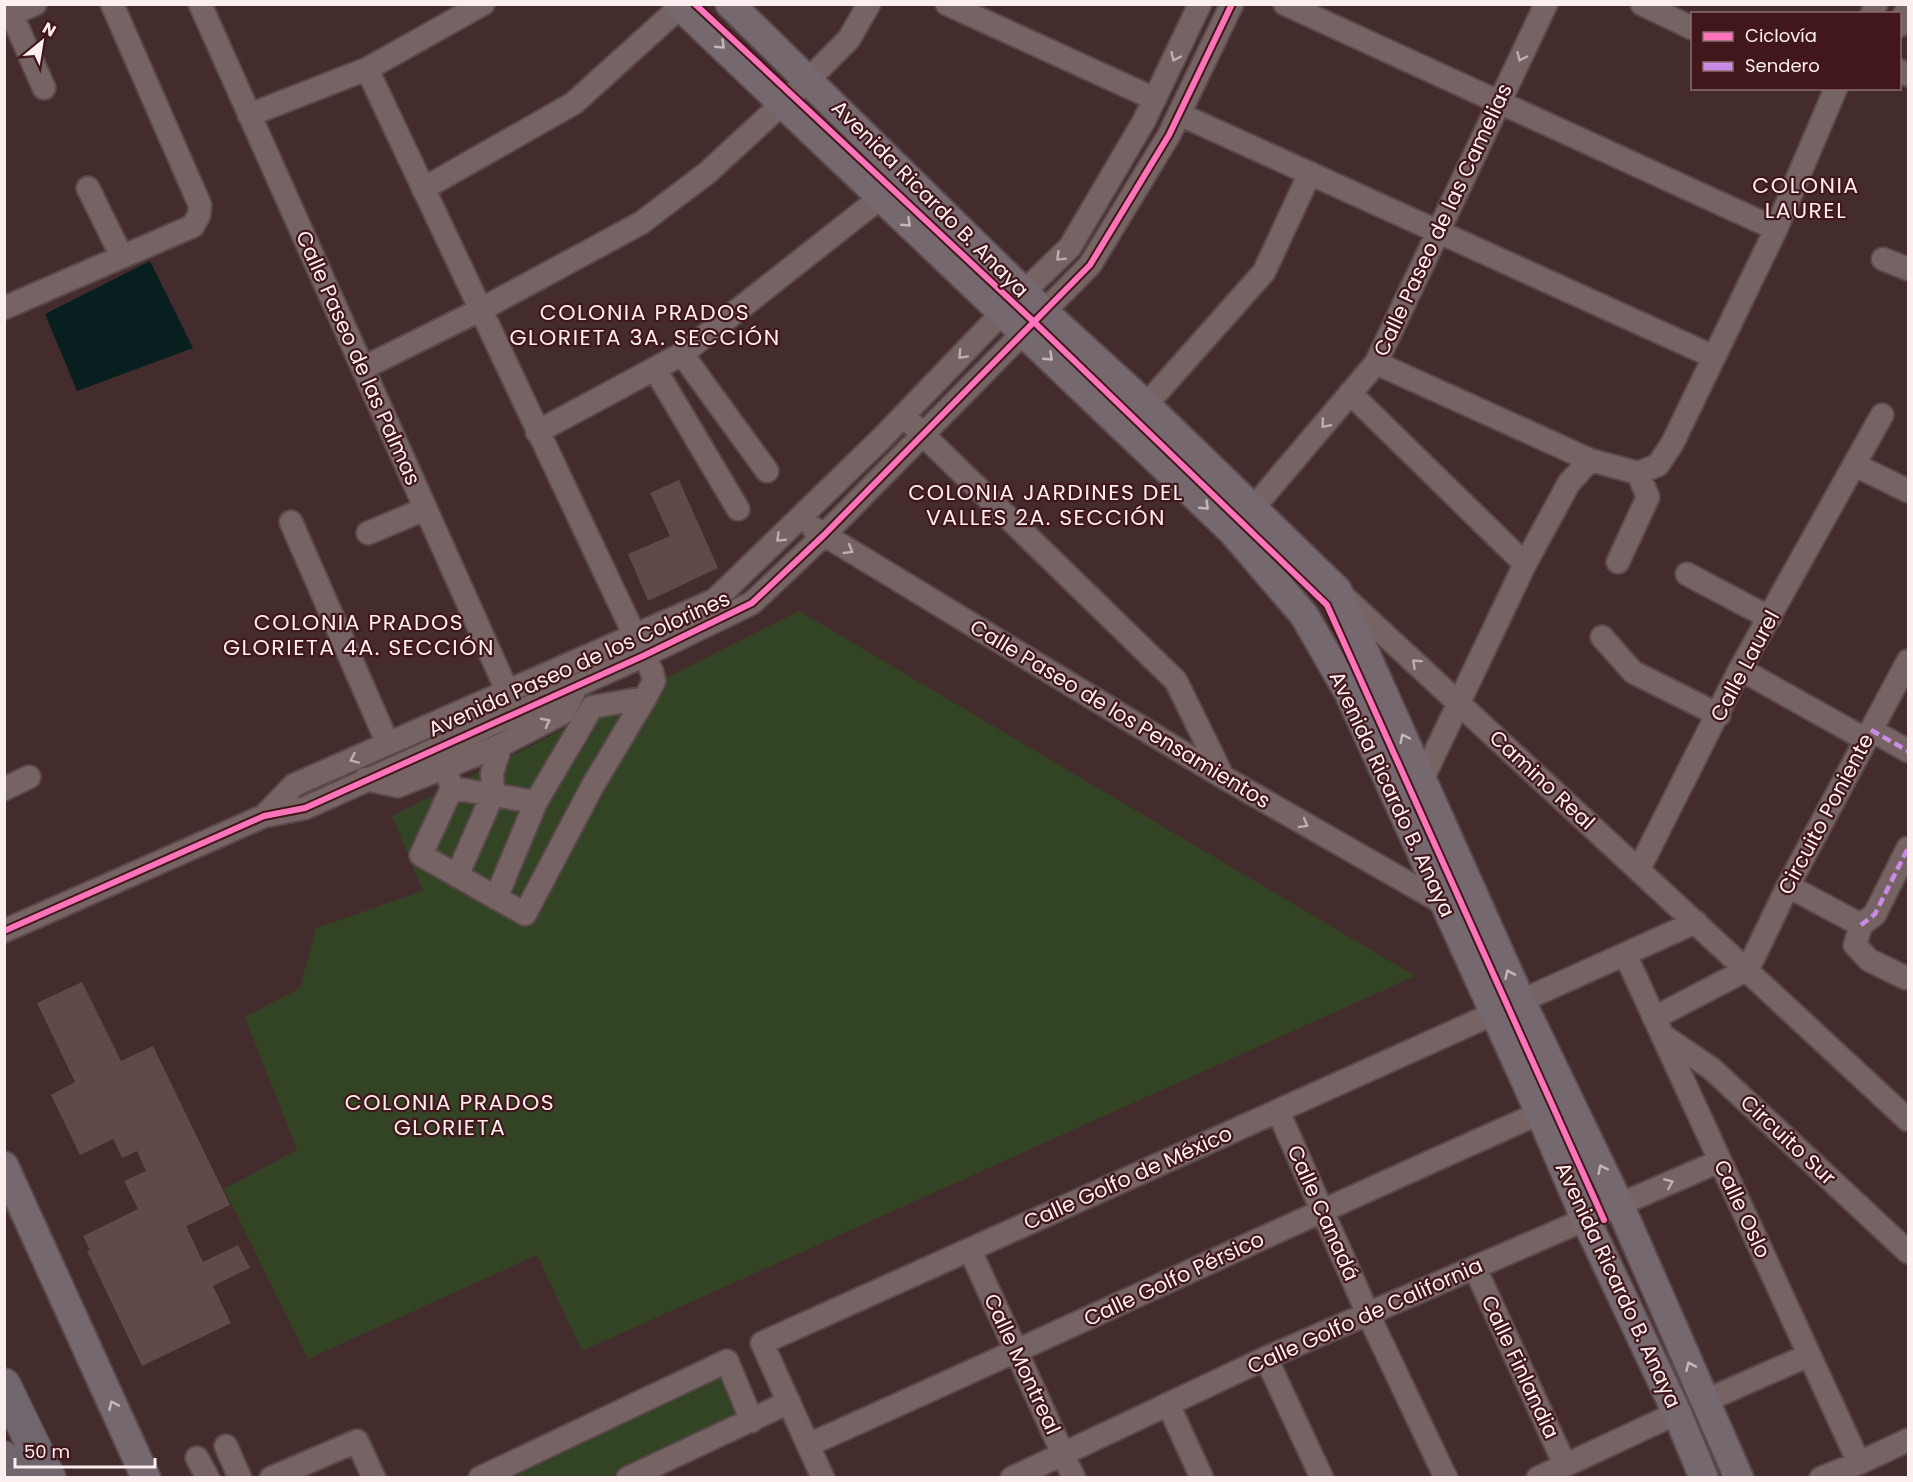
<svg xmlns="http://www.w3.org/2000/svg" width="1913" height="1482" viewBox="0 0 1913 1482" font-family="Poppins,sans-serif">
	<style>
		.green { fill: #334425 }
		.water { fill: #071f1f }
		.building { fill: #604a47 }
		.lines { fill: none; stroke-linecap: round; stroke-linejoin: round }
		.minor-casing { stroke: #5a484a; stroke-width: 26 }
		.major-casing { stroke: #5a484a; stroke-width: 32 }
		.highway-casing { stroke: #5a484a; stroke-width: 36 }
		.minor { stroke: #766364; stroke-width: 22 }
		.major { stroke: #75686e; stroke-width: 28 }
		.highway { stroke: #70666e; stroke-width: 33 }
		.quiet { stroke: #ca8be6; stroke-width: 4.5; stroke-dasharray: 9 4.5; stroke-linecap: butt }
		.cycleway-casing { stroke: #42171c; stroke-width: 10 }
		.cycleway { stroke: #fb73b8; stroke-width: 6 }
		.oneway { stroke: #c5b8bb }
		.oneway2 { stroke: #bfafb0 }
		.labels { text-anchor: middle; stroke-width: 4.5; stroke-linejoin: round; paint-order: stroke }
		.street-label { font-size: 21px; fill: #fbeeee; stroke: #42171c }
		.neighbourhood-label { font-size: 22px; letter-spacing: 1.5px; fill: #fbeeee; stroke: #42171c }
	</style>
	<rect width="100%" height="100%" fill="#442c2d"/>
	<!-- green -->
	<path class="green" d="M 799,611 L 1415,976 L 582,1351 L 537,1255 L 308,1359 L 224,1189 L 297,1150 L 245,1017 L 300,988 L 316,928 L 423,891 L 392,816 Z
		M 721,1377 L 740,1418 L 609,1477 L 500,1478 Z"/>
	<!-- water -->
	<path class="water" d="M 150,261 L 193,348 L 77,391 L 45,314 Z"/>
	<!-- building -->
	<path class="building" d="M 679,480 L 718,568 L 648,601 L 628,554 L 670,536 L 650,493 Z
		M 82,982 L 121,1061 L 153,1046 L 230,1205 L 186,1226 L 203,1262 L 238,1245 L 250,1268 L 213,1286 L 231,1323 L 142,1366 L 87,1251 L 90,1250 L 83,1236 L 138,1209 L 124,1181 L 146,1171 L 137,1151 L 122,1158 L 113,1139 L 80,1155 L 51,1095 L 75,1082 L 37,1003 Z"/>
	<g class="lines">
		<!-- minor casing -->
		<g class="minor-casing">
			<path id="minor" d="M 200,4 L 513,704
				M 947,4 L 1155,99
				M 1285,4 L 1776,229
				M 1642,4 L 1692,28
				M 1872,14 L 1876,4
				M 12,15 L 44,88
				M 4,18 L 35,4
				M 1900,25 L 1908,7
				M 367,69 L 652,672 L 654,681 L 645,698
				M 1900,71 L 1908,75
				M 1179,114 L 1712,356
				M 249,115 L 367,69 L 483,4
				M 88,188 L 122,257
				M 423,189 L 574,103 L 680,7
				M 1883,259 L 1908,269
				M 4,308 L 193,226 L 199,215 L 200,205 L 112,4
				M 682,354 L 767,471
				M 1376,363 L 1590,460 L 1638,473 L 1658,465 L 1672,444 L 1776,229 L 1836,88
				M 363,368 L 480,310 L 641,223 L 707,173 L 809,79 L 849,39 L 869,4
				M 655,369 L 738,509
				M 1350,393 L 1525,564
				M 1146,405 L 1264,272 L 1310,173
				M 912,424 L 1176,681 L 1223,777
				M 537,432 L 682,354 L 880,198
				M 1855,465 L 1908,491
				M 1254,507 L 1376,363 L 1546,4
				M 291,522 L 388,744
				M 813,528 L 1223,777 L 1443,903
				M 368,533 L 425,509
				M 1618,562 L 1648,497 L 1638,473
				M 1687,574 L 1770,618
				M 1342,595 L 1908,1120
				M 1602,637 L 1633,672 L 1719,715
				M 1740,669 L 1865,739
				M 1871,730 L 1908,751
				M 445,768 L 452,788 L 536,802 L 592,707 L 645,698 L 592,787 L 525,914 L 421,855 L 452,788
				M 1423,778 L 1525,564 L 1569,483 L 1590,460
				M 365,779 L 398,786 L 501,745 L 563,713 L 577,686
				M 4,789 L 29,777
				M 264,816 L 294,785 L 715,600 L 882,438 L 1002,313 L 1070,247 L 1144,121 L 1200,4
				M 1639,869 L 1740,669 L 1882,415
				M 457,876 L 493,794 L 492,773 L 501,745
				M 1788,886 L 1861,925 L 1855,945 L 1869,960 L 1906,978
				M 496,898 L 536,802
				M 1861,925 L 1875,914 L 1908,848
				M 4,931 L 264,816 L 305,808 L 643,656 L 752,603 L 824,535 L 1090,265 L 1169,135 L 1232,4
				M 1625,954 L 1859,1463
				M 1748,969 L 1788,886 L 1908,661
				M 1521,1001 L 1696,922
				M 1654,1018 L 1748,969
				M 1662,1035 L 1712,1069 L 1908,1252
				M 1278,1111 L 1368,1314 L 1446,1478
				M 970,1250 L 1074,1478
				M 1475,1268 L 1565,1465
				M 1266,1358 L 1322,1478
				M 1705,1401 L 1809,1355
				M 1168,1404 L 1202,1478
				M 808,1445 C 1053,1336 1295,1221 1540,1113
				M 226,1446 L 240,1478
				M 197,1458 L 208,1478
				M 271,1478 L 357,1441 L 374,1478
				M 480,1478 L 727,1361 L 752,1421
				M 628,1478 L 789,1402
				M 823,1478 L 762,1343 L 1493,1014
				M 1012,1478 L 1266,1358 L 1720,1161
				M 1538,1478 L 1677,1413
				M 1821,1478 L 1859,1463 L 1908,1440"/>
		</g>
		<!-- major casing -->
		<g class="major-casing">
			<path id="major" d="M 678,4 L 1232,531 L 1304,615 L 1349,693 L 1540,1113 L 1585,1218 L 1677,1413 L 1704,1478
				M 730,4 L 1043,311 L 1146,405 L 1337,590 L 1521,1001 L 1619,1204 L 1739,1478
				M 4,1166 L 146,1478"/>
		</g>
		<!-- highway casing -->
		<g class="highway-casing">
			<path id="highway" d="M 4,1385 L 49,1478
				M 4,1458 L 13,1478"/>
		</g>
		<!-- minor -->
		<use href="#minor" class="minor"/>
		<!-- major -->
		<use href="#major" class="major"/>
		<!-- highway -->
		<use href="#highway" class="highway"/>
		<!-- quiet -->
		<path class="quiet" d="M 1871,730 L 1908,751
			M 1861,925 L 1875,914 L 1908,848"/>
		<!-- cycleway casing -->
		<g class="cycleway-casing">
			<path id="cycleway" d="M 695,4 L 1034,322 L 1327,605 L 1604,1220
				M 4,931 L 264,816 L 305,808 L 643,656 L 752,603 L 824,535 L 1090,265 L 1169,135 L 1232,4"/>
		</g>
		<!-- cycleway -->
		<use href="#cycleway" class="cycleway"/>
	</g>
	<!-- one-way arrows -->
	<defs><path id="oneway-chevron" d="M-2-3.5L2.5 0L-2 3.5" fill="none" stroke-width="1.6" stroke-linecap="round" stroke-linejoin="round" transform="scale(1.5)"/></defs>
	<g class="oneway">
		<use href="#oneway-chevron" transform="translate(721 45) rotate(44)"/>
		<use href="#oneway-chevron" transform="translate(907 223) rotate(43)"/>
		<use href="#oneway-chevron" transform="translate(1049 357) rotate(43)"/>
		<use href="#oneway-chevron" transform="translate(1205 506) rotate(44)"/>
		<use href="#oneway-chevron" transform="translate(1404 738) rotate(-115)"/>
		<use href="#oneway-chevron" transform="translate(1509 974) rotate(-114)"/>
		<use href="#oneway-chevron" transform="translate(1602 1169) rotate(-115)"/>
		<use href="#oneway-chevron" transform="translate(1690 1366) rotate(-114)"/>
		<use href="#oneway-chevron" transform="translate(113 1405) rotate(-114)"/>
	</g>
	<g class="oneway2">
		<use href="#oneway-chevron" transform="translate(1175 57) rotate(115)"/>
		<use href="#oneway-chevron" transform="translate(1521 57) rotate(115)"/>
		<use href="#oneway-chevron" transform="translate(1060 257) rotate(135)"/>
		<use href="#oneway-chevron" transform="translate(962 355) rotate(133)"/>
		<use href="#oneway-chevron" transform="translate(1325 424) rotate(130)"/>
		<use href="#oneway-chevron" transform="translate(780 538) rotate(136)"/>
		<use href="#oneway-chevron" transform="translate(849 550) rotate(31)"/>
		<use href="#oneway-chevron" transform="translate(1416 663) rotate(-137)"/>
		<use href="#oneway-chevron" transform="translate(546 722) rotate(-28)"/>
		<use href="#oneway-chevron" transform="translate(354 759) rotate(156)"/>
		<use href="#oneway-chevron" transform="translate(1304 824) rotate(30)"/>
		<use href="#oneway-chevron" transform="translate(1669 1183) rotate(-23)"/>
	</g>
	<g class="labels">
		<!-- street labels -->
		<g class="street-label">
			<text transform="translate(930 199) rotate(45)" y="7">Avenida Ricardo B. Anaya</text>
			<text transform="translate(1443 220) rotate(-65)" y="7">Calle Paseo de las Camelias</text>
			<text transform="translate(358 358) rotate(66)" y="7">Calle Paseo de las Palmas</text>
			<text transform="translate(579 664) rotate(-24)" y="7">Avenida Paseo de los Colorines</text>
			<text transform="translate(1745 666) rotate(-62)" y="7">Calle Laurel</text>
			<text transform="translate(1120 714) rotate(31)" y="7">Calle Paseo de los Pensamientos</text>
			<text transform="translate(1542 780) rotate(43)" y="7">Camino Real</text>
			<text transform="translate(1392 794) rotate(65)" y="7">Avenida Ricardo B. Anaya</text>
			<text transform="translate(1826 814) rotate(-62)" y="7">Circuito Poniente</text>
			<text transform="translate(1788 1140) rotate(43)" y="7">Circuito Sur</text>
			<text transform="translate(1128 1178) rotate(-24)" y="7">Calle Golfo de México</text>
			<text transform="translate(1742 1209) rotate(65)" y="7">Calle Oslo</text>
			<text transform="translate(1323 1213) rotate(66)" y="7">Calle Canadá</text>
			<text transform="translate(1174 1279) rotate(-25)" y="7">Calle Golfo Pérsico</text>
			<text transform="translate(1618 1285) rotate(65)" y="7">Avenida Ricardo B. Anaya</text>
			<text transform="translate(1365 1316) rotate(-24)" y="7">Calle Golfo de California</text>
			<text transform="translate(1022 1364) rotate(65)" y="7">Calle Montreal</text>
			<text transform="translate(1520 1367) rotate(65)" y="7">Calle Finlandia</text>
		</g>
		<!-- neighbourhood labels -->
		<g class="neighbourhood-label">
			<text x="1806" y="193">COLONIA<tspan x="1806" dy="25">LAUREL</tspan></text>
			<text x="645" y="320">COLONIA PRADOS<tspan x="645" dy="25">GLORIETA 3A. SECCIÓN</tspan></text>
			<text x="1046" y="500">COLONIA JARDINES DEL<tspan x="1046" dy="25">VALLES 2A. SECCIÓN</tspan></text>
			<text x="359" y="630">COLONIA PRADOS<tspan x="359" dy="25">GLORIETA 4A. SECCIÓN</tspan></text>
			<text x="450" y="1110">COLONIA PRADOS<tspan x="450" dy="25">GLORIETA</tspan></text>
		</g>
	</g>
	<!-- border -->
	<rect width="1913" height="1482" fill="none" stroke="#fbeeee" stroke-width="12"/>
	<!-- legend -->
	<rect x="1691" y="12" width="210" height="78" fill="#42171c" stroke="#8c6d70" stroke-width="1.5"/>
	<rect x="1703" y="32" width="30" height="9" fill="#fb73b8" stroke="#8c6d70" stroke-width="1.5"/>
	<text x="1745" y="42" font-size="18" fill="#fbeeee">Ciclovía</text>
	<rect x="1703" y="62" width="30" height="9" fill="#ca8be6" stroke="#8c6d70" stroke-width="1.5"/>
	<text x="1745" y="72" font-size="18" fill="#fbeeee">Sendero</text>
	<!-- north arrow -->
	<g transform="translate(42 42) rotate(30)" stroke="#42171c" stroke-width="4.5" paint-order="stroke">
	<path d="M0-4.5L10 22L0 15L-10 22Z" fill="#fbeeee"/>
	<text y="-9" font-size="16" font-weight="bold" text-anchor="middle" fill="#fbeeee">N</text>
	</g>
	<!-- scale -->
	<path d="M15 1458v9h140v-9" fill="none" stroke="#fbeeee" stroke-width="3"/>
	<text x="24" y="1458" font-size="18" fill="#fbeeee" stroke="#42171c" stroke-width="4.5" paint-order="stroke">50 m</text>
</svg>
